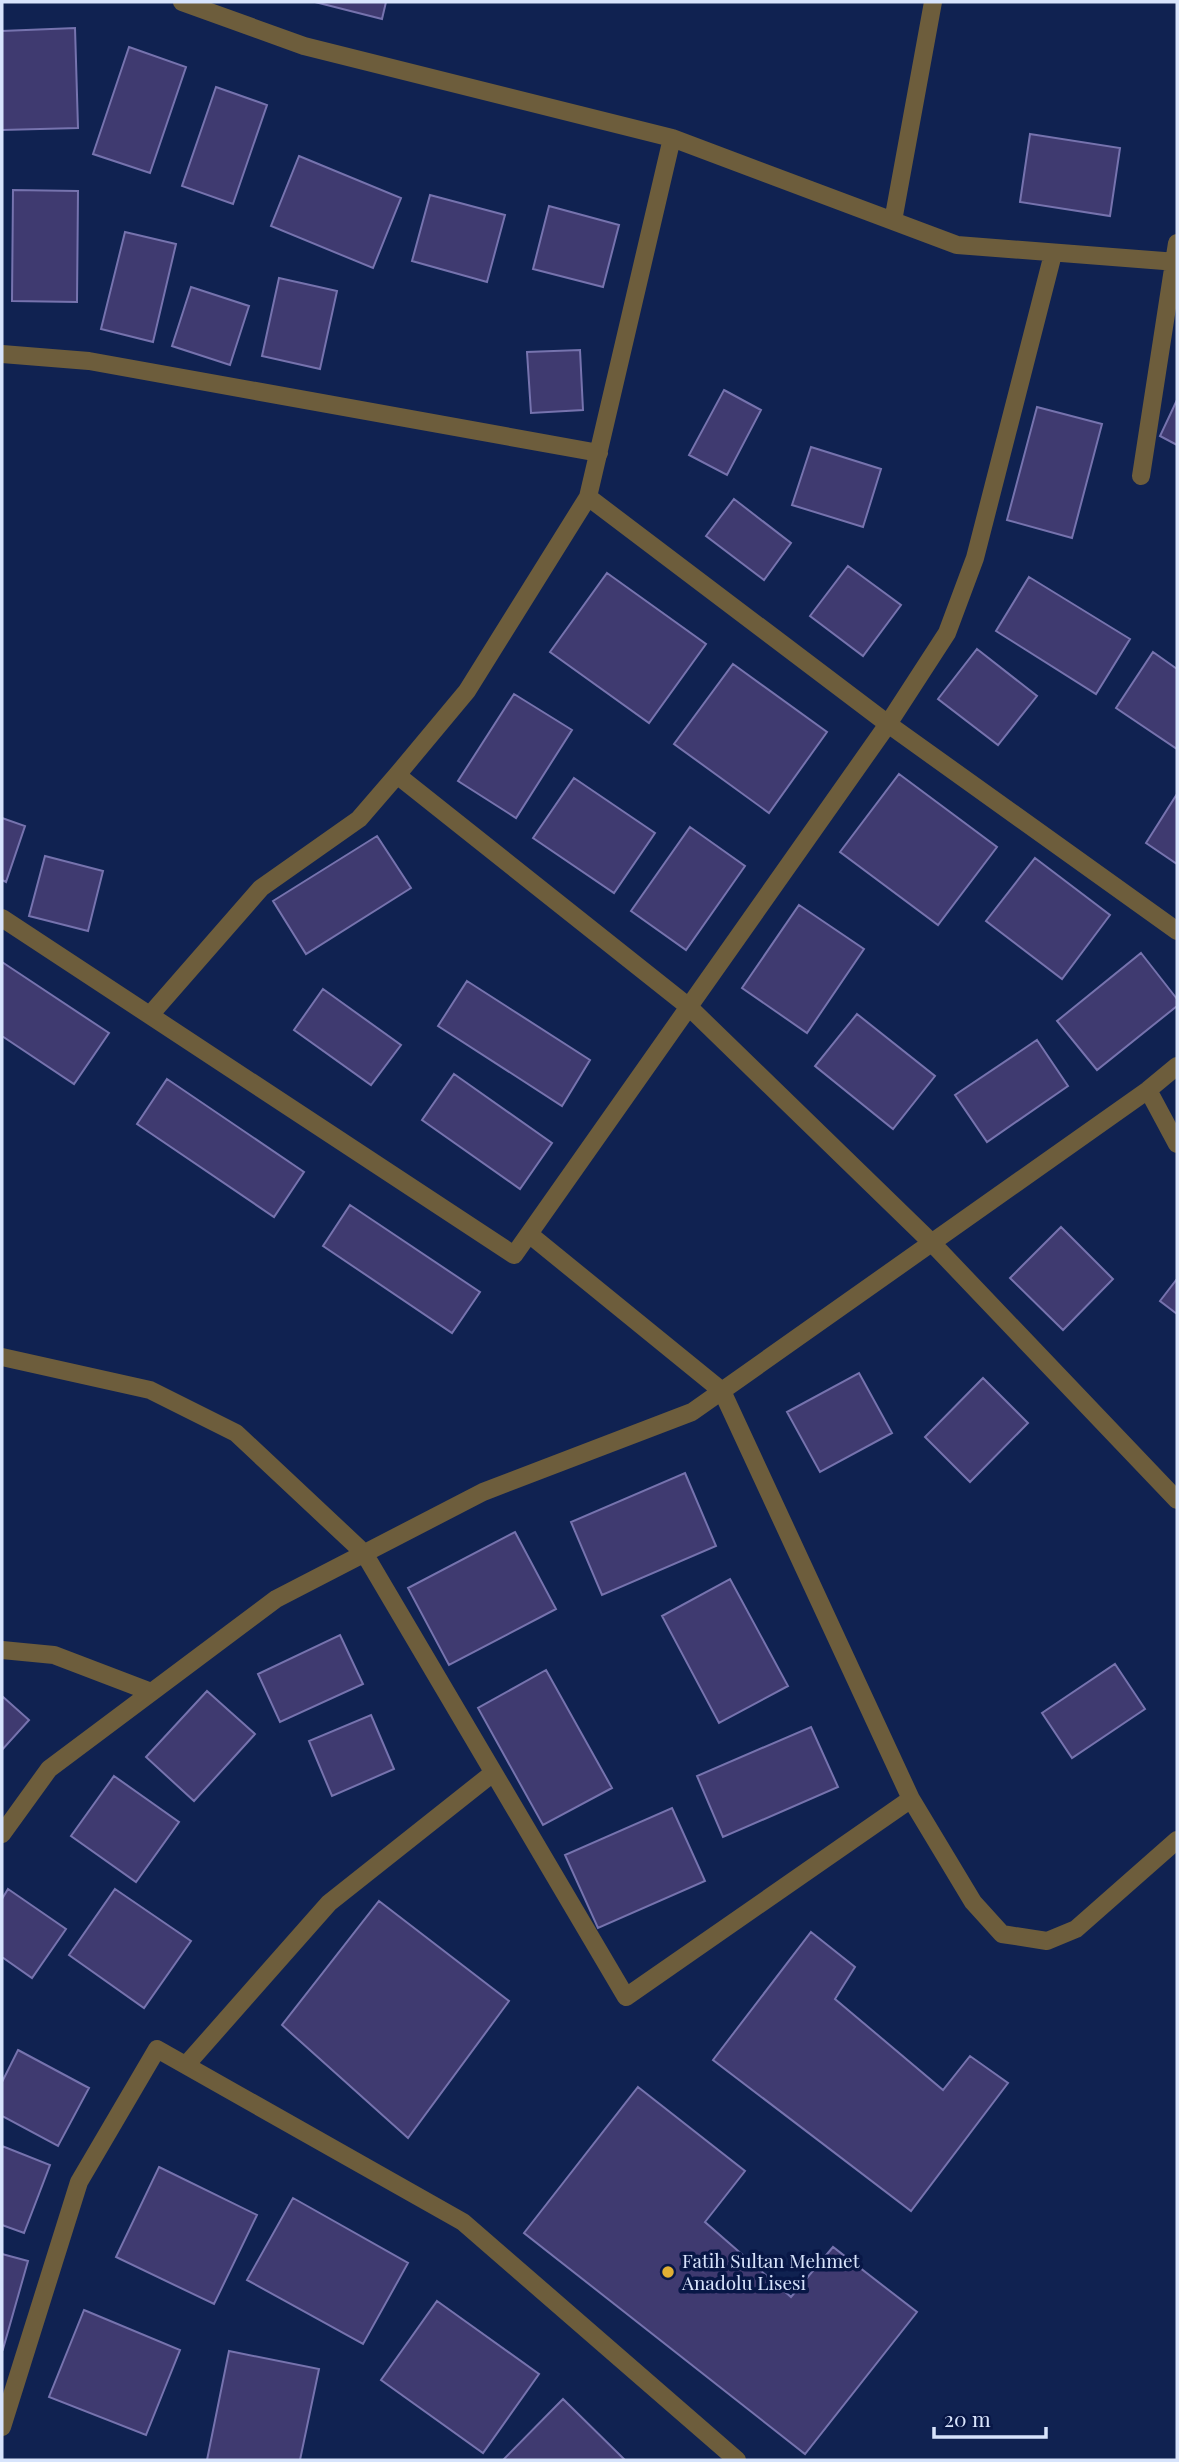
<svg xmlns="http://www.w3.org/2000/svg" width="1179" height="2462" viewBox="0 0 1179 2462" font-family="'Playfair Display',serif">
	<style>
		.building { fill: #3f3a70; stroke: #7673ae; stroke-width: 2 }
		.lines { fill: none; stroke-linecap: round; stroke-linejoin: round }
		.minor { stroke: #6d5d3c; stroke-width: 18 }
		.poi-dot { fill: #e1af34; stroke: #081746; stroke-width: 2.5 }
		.labels { text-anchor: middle; stroke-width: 7; stroke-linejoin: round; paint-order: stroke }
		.poi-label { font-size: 19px; fill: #d8e4fc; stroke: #081746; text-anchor: start }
	</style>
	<rect width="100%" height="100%" fill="#102251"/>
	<!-- building -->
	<path class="building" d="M 315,2 L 386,2 L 382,19 Z
		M 75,28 L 78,128 L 2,130 L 2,31 Z
		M 129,47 L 186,67 L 150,173 L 93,154 Z
		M 216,87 L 267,105 L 233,204 L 182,186 Z
		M 1030,134 L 1120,148 L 1110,216 L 1020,202 Z
		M 299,156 L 401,198 L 373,268 L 271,226 Z
		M 13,190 L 78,191 L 77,302 L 12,301 Z
		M 430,195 L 505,215 L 487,282 L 412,261 Z
		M 549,206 L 619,225 L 603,287 L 533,269 Z
		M 125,232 L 176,244 L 153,342 L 101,329 Z
		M 279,278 L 337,291 L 320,369 L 262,356 Z
		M 191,287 L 249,306 L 230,365 L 172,346 Z
		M 580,350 L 583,410 L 531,413 L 527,352 Z
		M 724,390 L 761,410 L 727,475 L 689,455 Z
		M 1177,400 L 1177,445 L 1160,436 Z
		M 1037,407 L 1102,424 L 1072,538 L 1007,520 Z
		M 811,447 L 881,469 L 863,527 L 792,505 Z
		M 734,499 L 791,543 L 764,580 L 706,536 Z
		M 848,566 L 901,605 L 863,656 L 810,616 Z
		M 607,573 L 706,644 L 649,723 L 550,652 Z
		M 1029,577 L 1130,639 L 1096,694 L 996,631 Z
		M 977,649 L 1037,696 L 998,745 L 938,699 Z
		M 1153,652 L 1177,669 L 1177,749 L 1116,708 Z
		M 733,664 L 827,732 L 769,813 L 674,744 Z
		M 514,694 L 572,730 L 516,818 L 458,781 Z
		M 899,774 L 997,847 L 938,925 L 840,852 Z
		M 574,778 L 655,833 L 614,893 L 533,838 Z
		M 1177,794 L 1177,864 L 1146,843 Z
		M 2,818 L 25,826 L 6,882 L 2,880 Z
		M 690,827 L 745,866 L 686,950 L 631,911 Z
		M 377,836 L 411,888 L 306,954 L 273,901 Z
		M 45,856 L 103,871 L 88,931 L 29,916 Z
		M 1035,858 L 1110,915 L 1062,979 L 986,921 Z
		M 799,905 L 864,949 L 807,1033 L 742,988 Z
		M 1141,953 L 1177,999 L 1177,1006 L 1097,1070 L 1057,1021 Z
		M 2,962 L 109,1033 L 74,1084 L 2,1036 Z
		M 467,981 L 590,1060 L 562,1106 L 438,1026 Z
		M 323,989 L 401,1045 L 371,1085 L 294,1030 Z
		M 857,1014 L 935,1076 L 893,1129 L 815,1066 Z
		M 1037,1040 L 1068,1086 L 987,1142 L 955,1095 Z
		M 454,1074 L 552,1143 L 520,1189 L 422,1120 Z
		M 167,1079 L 304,1172 L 274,1217 L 137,1124 Z
		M 350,1205 L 480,1292 L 452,1333 L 323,1246 Z
		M 1061,1227 L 1113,1279 L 1063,1330 L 1010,1278 Z
		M 1177,1279 L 1177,1314 L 1160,1301 Z
		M 859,1373 L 892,1433 L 820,1472 L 787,1412 Z
		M 983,1378 L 1028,1423 L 970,1482 L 925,1437 Z
		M 685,1473 L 716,1546 L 602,1595 L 571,1522 Z
		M 515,1532 L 556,1609 L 449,1665 L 408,1588 Z
		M 730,1579 L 788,1686 L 719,1723 L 662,1616 Z
		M 340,1635 L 363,1684 L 280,1722 L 258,1674 Z
		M 1115,1664 L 1145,1709 L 1072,1758 L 1042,1713 Z
		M 546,1670 L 612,1788 L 543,1825 L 478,1708 Z
		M 207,1691 L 255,1734 L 194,1801 L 146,1757 Z
		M 2,1696 L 29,1720 L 2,1750 Z
		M 371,1715 L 394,1769 L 332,1796 L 309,1741 Z
		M 811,1727 L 838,1787 L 723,1837 L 697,1776 Z
		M 114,1776 L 179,1822 L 136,1882 L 71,1836 Z
		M 672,1808 L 705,1881 L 598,1928 L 565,1855 Z
		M 8,1889 L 66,1929 L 32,1978 L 2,1957 L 2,1899 Z
		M 115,1889 L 191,1941 L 144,2008 L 69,1955 Z
		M 379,1901 L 509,2001 L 408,2138 L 282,2025 Z
		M 811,1932 L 855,1967 L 835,1999 L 943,2090 L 970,2056 L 1008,2083 L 911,2211 L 713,2060 Z
		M 18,2050 L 89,2088 L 58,2146 L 2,2116 L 2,2082 Z
		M 638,2087 L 745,2171 L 705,2222 L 791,2297 L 833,2247 L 917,2312 L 805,2454 L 524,2233 Z
		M 2,2146 L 50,2165 L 24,2233 L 2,2225 Z
		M 159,2167 L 257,2215 L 214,2304 L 116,2257 Z
		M 293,2198 L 408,2263 L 363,2344 L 247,2280 Z
		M 2,2254 L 28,2261 L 3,2349 L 2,2348 Z
		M 437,2301 L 539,2374 L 483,2453 L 381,2380 Z
		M 84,2310 L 180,2350 L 146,2435 L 49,2397 Z
		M 229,2351 L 319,2369 L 300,2460 L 207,2460 Z
		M 563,2399 L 625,2460 L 503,2460 Z"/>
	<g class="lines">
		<!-- minor -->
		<path class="minor" d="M 182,2 L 304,46 L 672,138 L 957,245 L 1177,262
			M 893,221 L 933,2
			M 2,354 L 89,361 L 599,453
			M 1141,476 L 1177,243
			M 588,497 L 888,724 L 1177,931
			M 397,775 L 689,1007 L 932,1243 L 1177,1500
			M 2,918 L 514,1255 L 888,724 L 947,633 L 975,558 L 1053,254
			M 150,1015 L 261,888 L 359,819 L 397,775 L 467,691 L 588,497 L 672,138
			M 1148,1090 L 1177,1144
			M 2,1357 L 150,1390 L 236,1433 L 364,1553 L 626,1997 L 911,1799 L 722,1391 L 529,1234
			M 2,1650 L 54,1655 L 151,1692
			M 911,1799 L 973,1902 L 1002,1934 L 1047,1941 L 1076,1929 L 1177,1840
			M 2,1834 L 49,1769 L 276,1599 L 483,1492 L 692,1412 L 1148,1090 L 1177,1066
			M 186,2065 L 329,1903 L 493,1773
			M 2,2427 L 79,2182 L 157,2049 L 463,2222 L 737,2460"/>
	</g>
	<!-- markers -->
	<circle class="poi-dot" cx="668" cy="2272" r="7"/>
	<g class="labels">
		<!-- poi labels -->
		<g class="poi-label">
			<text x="682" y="2268">Fatih Sultan Mehmet<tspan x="682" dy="22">Anadolu Lisesi</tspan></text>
		</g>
	</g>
	<!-- border -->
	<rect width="1179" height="2462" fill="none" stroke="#d8e4fc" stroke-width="7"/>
	<!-- scale -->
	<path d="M934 2427v10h112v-10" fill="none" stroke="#d8e4fc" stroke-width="3.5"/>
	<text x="944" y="2427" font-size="21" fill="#d8e4fc" stroke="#081746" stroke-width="5" paint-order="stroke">20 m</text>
</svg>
